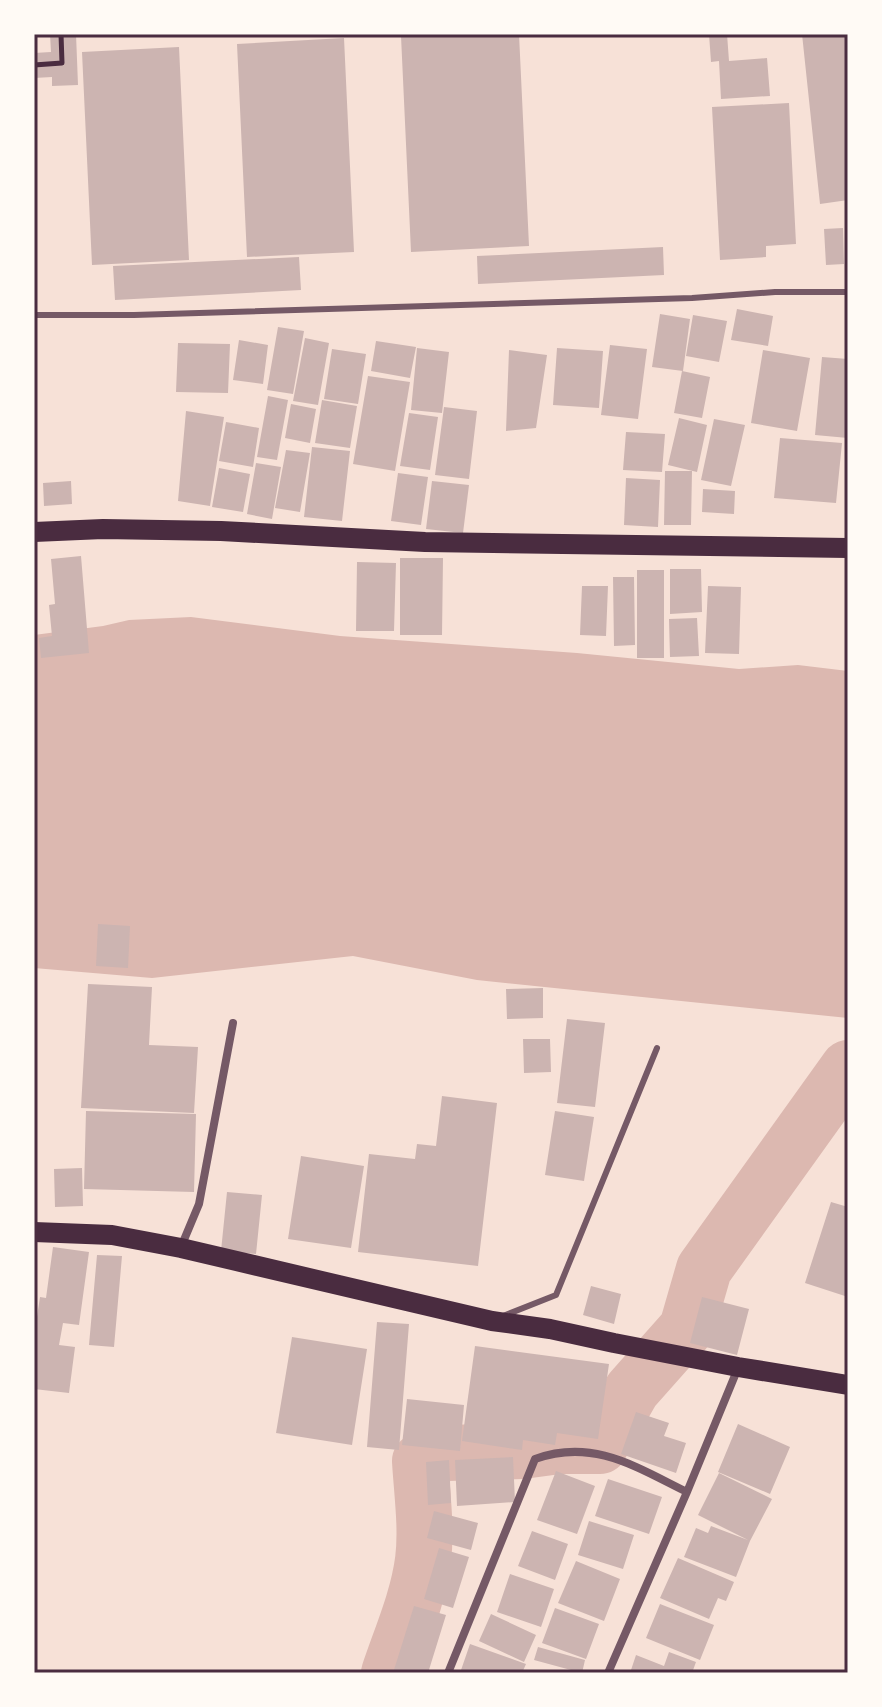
<svg xmlns="http://www.w3.org/2000/svg" width="882" height="1707" font-family="Merriweather,serif">
<style>
.water{fill:#dcb8b0}
.lines{fill:none;stroke-linecap:round;stroke-linejoin:round}
.river{stroke:#dcb8b0;stroke-width:56}
.building{fill:#ccb4b1}
.path{stroke:#4a2c40;stroke-width:5}
.service{stroke:#755966;stroke-width:6}
.minor{stroke:#755966;stroke-width:8}
.primary{stroke:#4a2c40;stroke-width:20}
.neatline{fill:none;stroke:#4a2c40;stroke-width:3}
</style>
<rect width="100%" height="100%" fill="#f7e1d7"/>
<path class="water" d="M191 617 340 636 577 653 739 669 798 665 848 671V1018L477 980 353 956 152 978 34 968V635L103 626 129 620Z"/>
<g class="lines">
<path class="river" d="M389 1673C401 1637 418 1599 423 1560 427 1528 422 1494 420 1461L447 1453 522 1451 559 1446H600L632 1390 687 1328 704 1269 848 1068"/>
</g>
<path class="building" d="M50 34H76L78 85 52 86V77L34 78V53L51 52Z
M434 34H519L529 246 411 252 401 36Z
M709 34H727L729 61 767 58 770 96 721 99 719 61 711 62Z
M802 34H848V200L820 204Z
M344 38 354 252 247 257 237 44Z
M179 47 189 260 92 265 82 52Z
M789 103 796 244 766 246V257L720 260 712 107Z
M843 228 844 264 826 265 824 229Z
M663 247 664 275 478 284 477 256Z
M299 257 301 290 115 300 113 266Z
M737 309 773 316 768 346 731 340Z
M660 314 690 319 683 371 652 367Z
M693 315 727 321 719 362 686 356Z
M278 327 304 331 293 394 267 390Z
M305 338 329 343 318 405 293 401Z
M239 340 268 345 263 384 233 380Z
M376 341 416 347 410 378 371 371Z
M178 343 230 344 228 393 176 392Z
M610 345 647 349 638 419 601 415Z
M417 348 449 352 442 413 411 410Z
M557 348 603 351 599 408 553 405Z
M332 349 366 354 358 404 324 399Z
M509 350 547 355 536 428 506 431Z
M763 350 810 358 797 431 751 423Z
M822 357 848 359V438L815 435Z
M682 371 710 377 702 418 674 413Z
M368 376 410 382 395 471 353 464Z
M268 396 288 400 277 460 257 457Z
M322 400 357 406 350 448 315 443Z
M291 404 316 409 310 443 285 438Z
M444 407 477 411 469 479 435 475Z
M186 411 224 417 210 506 178 501Z
M409 413 438 417 430 470 400 466Z
M679 418 707 425 697 472 668 465Z
M714 419 745 425 731 486 701 480Z
M226 422 259 428 253 467 219 461Z
M626 432 665 434 662 472 623 470Z
M780 438 842 443 836 503 774 498Z
M312 447 350 451 342 521 304 517Z
M286 450 310 453 300 512 275 508Z
M256 463 281 467 272 519 247 514Z
M219 468 250 474 243 512 212 507Z
M665 471H692L691 525H664Z
M398 473 428 477 421 525 391 521Z
M626 478 660 480 658 527 624 525Z
M71 481 72 504 44 506 43 483Z
M432 481 469 485 463 533 426 529Z
M703 489 735 491 734 514 702 512Z
M81 556 89 653 41 658 39 638 52 636 49 605 55 604 51 559Z
M400 558H443L442 635H400Z
M357 562 396 563 394 631H356Z
M670 569H701L702 612 670 614Z
M637 570H664V658H637Z
M613 577H634L635 645 614 646Z
M582 586H608L606 636 580 635Z
M708 586 741 587 739 654 705 653Z
M697 618 699 656 670 657 669 619Z
M98 924 130 926 128 968 96 966Z
M88 984 152 987 149 1045 198 1047 194 1113 81 1108Z
M543 988V1018L507 1019 506 989Z
M567 1019 605 1023 595 1107 557 1103Z
M523 1039H550L551 1072 524 1073Z
M442 1096 497 1103 478 1266 358 1252 369 1154 415 1159 417 1144 436 1146Z
M86 1111 196 1114 194 1192 84 1189Z
M555 1111 594 1117 584 1181 545 1175Z
M301 1156 364 1166 351 1248 288 1239Z
M82 1168 83 1206 55 1207 54 1169Z
M227 1192 262 1195 256 1254 221 1251Z
M831 1202 848 1207V1297L805 1283Z
M53 1247 89 1252 79 1325 63 1323 59 1345 75 1347 69 1393 34 1389V1337L40 1297 46 1298Z
M97 1255 122 1256 114 1347 89 1345Z
M591 1286 621 1294 614 1324 583 1315Z
M702 1297 749 1309 737 1355 690 1343Z
M377 1322 409 1324 399 1450 367 1447Z
M292 1337 367 1349 352 1445 276 1433Z
M475 1346 609 1364 598 1439 557 1433 555 1445 523 1440 522 1450 462 1441Z
M407 1399 464 1405 460 1451 402 1445Z
M636 1412 669 1423 664 1436 686 1443 676 1473 621 1454Z
M738 1424 790 1447 770 1494 718 1472Z
M513 1457 515 1502 457 1506 455 1460Z
M449 1460 451 1503 428 1505 426 1462Z
M556 1471 595 1486 577 1534 537 1520Z
M719 1473 772 1499 750 1541 736 1577 684 1557 696 1528 708 1533 711 1526 748 1540 698 1515Z
M608 1479 662 1497 649 1534 595 1516Z
M434 1511 478 1523 471 1550 427 1538Z
M589 1521 634 1535 623 1569 578 1555Z
M532 1531 568 1544 555 1580 518 1566Z
M439 1548 469 1557 453 1608 424 1599Z
M678 1558 734 1582 726 1601 718 1598 709 1619 660 1598Z
M576 1561 620 1579 604 1621 558 1603Z
M510 1574 554 1589 541 1627 497 1612Z
M660 1604 714 1625 700 1660 646 1638Z
M414 1606 446 1615 428 1673H393Z
M555 1608 599 1624 586 1659 542 1643Z
M491 1614 536 1635 524 1662 479 1641Z
M470 1644 526 1664 522 1673H460Z
M538 1647 585 1660 582 1673 534 1660Z
M669 1652 696 1662 692 1673H630L636 1655 664 1666Z"/>
<g class="lines">
<path class="path" d="M34 65 62 63 61 34"/>
<path class="service" d="M34 315H134L692 298 775 292H848
M503 1316 556 1295 657 1048"/>
<path class="minor" d="M181 1247 199 1204 233 1023
M448 1673 535 1459C593 1438 636 1467 687 1492
M608 1673 687 1492 738 1368"/>
<path class="primary" d="M34 532 103 529 221 531 425 542 848 548
M34 1232 112 1235 181 1248 492 1321 550 1329 614 1343 738 1367 848 1385"/>
</g>
<rect width="882" height="1707" fill="none" stroke="#fffaf5" stroke-width="72"/>
<rect x="36" y="36" width="810" height="1635" class="neatline"/>
</svg>
